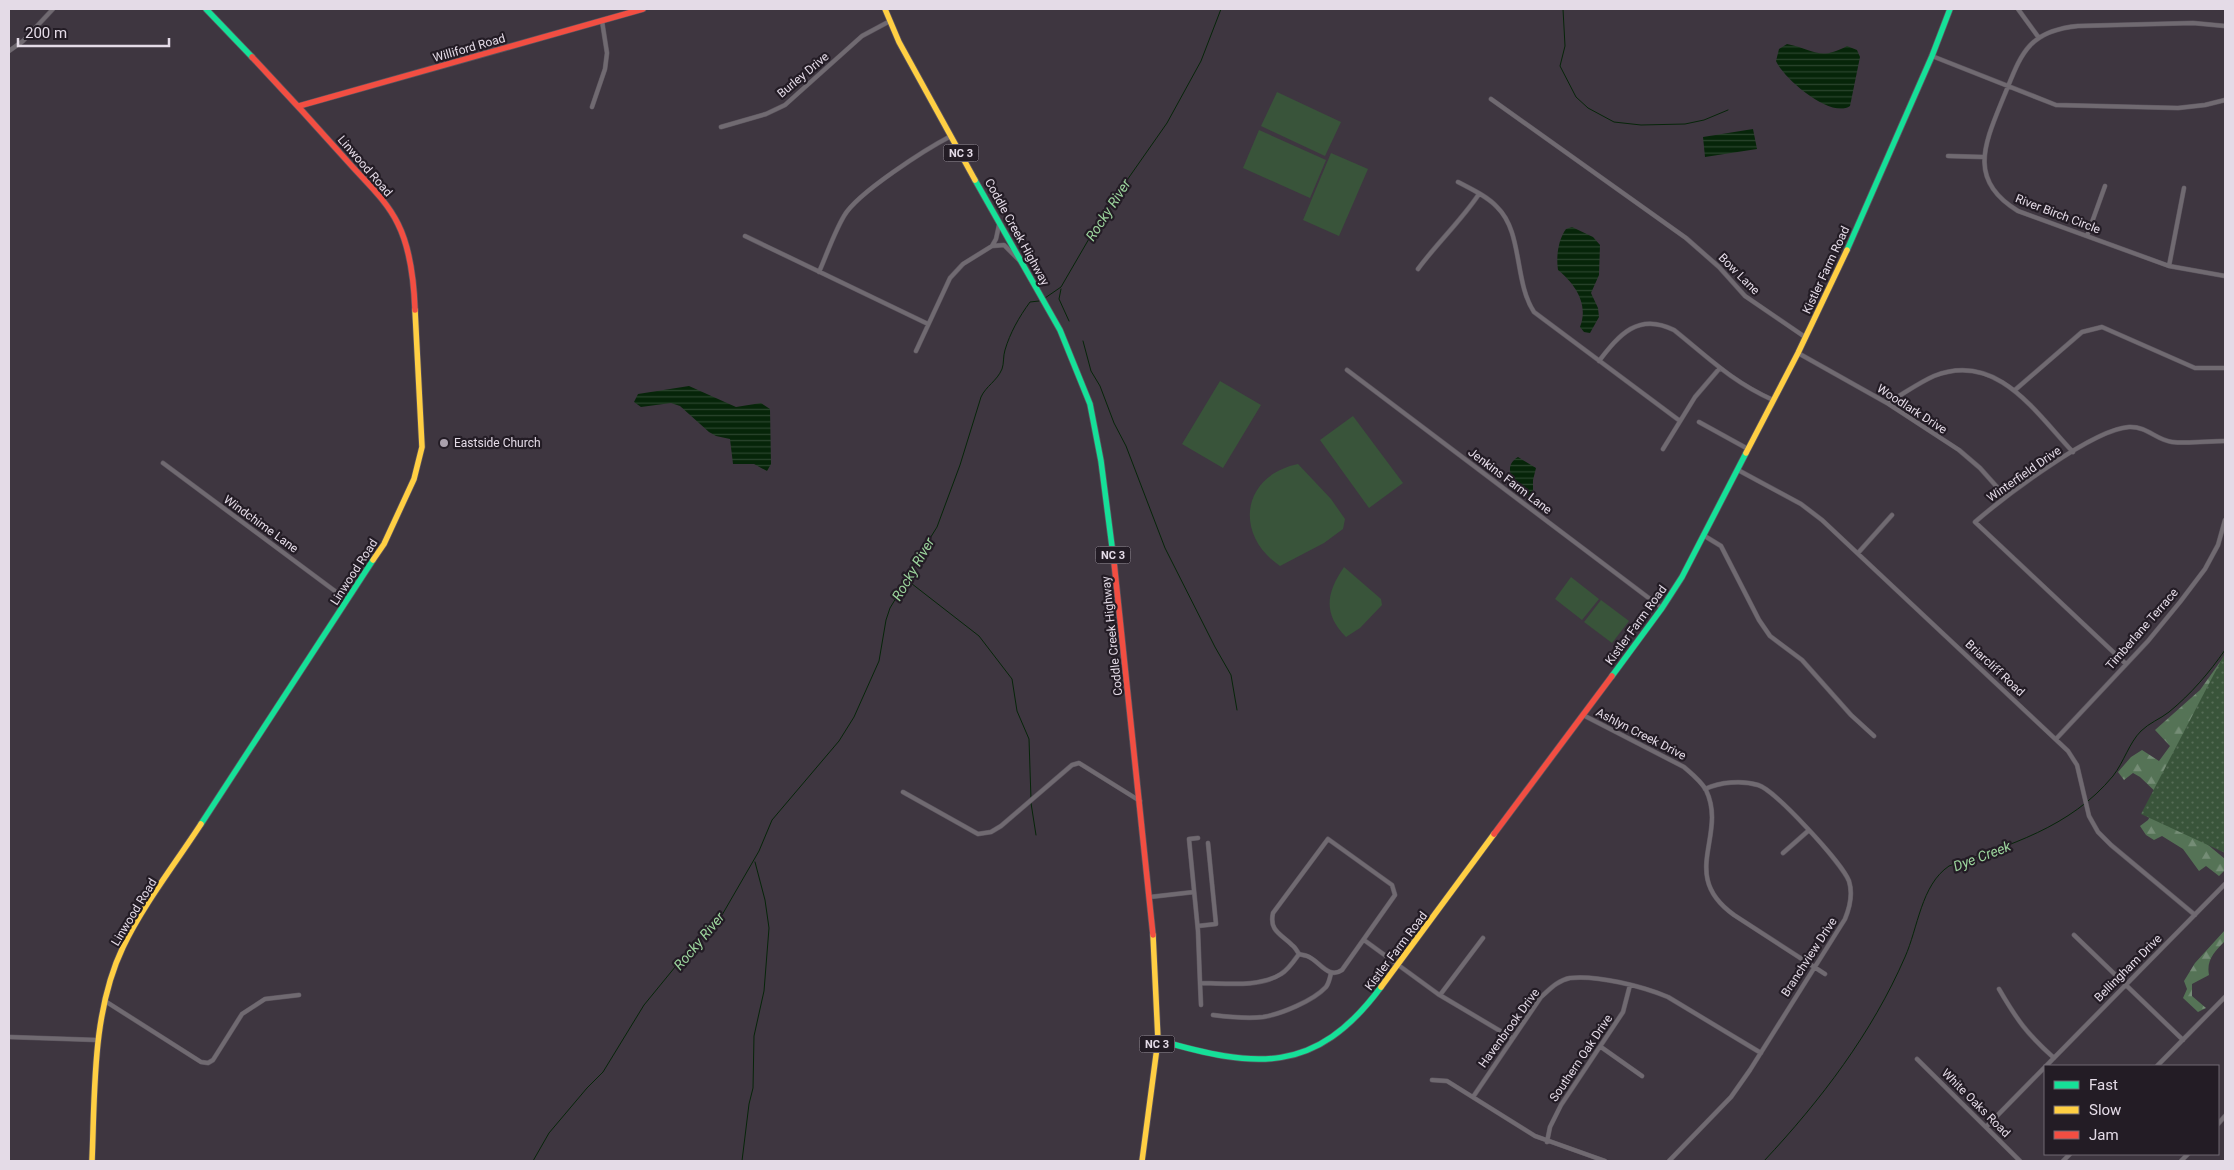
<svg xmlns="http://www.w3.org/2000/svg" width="2234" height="1170" font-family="Roboto,sans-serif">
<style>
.grass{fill:#39543a}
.forest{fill:url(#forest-firs)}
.park{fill:url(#park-dots)}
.water{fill:url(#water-rules)}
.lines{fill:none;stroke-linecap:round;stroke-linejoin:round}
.stream{stroke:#062509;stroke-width:1}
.street-casing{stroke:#5b545d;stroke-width:5}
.fast-casing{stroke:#5b545d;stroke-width:7}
.slow-casing{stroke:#5b545d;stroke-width:7}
.jam-casing{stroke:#5b545d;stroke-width:7}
.street{stroke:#706a71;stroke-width:4}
.fast{stroke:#16e098;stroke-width:5.5}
.slow{stroke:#ffcf43;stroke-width:5.5}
.jam{stroke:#f24e42;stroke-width:5.5}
.poi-dot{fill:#aaa1ad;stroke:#231c25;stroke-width:2}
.labels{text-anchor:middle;stroke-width:4.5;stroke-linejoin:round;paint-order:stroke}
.shield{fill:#231c25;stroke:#aaa2ad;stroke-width:1}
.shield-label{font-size:11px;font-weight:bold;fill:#e4dbe7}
.street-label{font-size:12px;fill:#e4dbe7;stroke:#231c25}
.poi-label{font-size:12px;fill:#e4dbe7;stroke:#231c25;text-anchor:start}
.water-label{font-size:14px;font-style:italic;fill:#9cd59d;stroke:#231c25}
</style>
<defs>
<pattern id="forest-firs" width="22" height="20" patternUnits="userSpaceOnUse" patternTransform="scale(1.25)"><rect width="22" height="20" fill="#557356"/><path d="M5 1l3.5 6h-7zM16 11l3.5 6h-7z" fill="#758d76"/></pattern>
<pattern id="park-dots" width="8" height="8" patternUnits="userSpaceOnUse" patternTransform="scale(1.25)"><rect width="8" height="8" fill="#39543a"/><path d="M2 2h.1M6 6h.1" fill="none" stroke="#566c56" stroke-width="1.8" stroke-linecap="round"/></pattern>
<pattern id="water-rules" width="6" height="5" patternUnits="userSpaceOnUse" patternTransform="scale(1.25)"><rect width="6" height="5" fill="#062509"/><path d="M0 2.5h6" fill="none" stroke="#2a442d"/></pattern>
</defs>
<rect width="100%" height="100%" fill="#3e3640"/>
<path class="grass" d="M1277 92 1341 122 1325 156 1261 126Z
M1259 130 1326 160 1310 198 1243 168Z
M1331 153 1368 169 1339 236 1303 220Z
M1220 381 1261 405 1223 468 1182 444Z
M1353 416 1403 483 1369 508 1320 440Z
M1298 464 1331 499 1345 519 1343 529 1324 543 1280 566C1234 535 1241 476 1298 464Z
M1344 567 1381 599 1382 605 1360 628 1346 637C1323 614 1326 593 1344 567Z
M1571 577 1599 599 1582 620 1555 599Z
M1601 600 1629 621 1612 643 1584 622Z"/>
<path class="forest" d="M2225 655 2195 834 2225 859V870L2219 876 2206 866 2199 871 2183 849 2162 836 2154 840 2146 835 2140 826 2148 820 2161 797 2140 777 2133 773 2124 780 2118 772 2131 757 2142 750 2159 761 2170 746 2155 730 2200 690Z
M2225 930V941C2215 951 2206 960 2209 975L2192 984V996L2206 1008 2198 1012 2183 998 2187 989 2184 981 2195 963Z"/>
<path class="park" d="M2225 653V853L2141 814Z"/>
<path class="water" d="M1787 44C1816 50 1819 61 1847 46L1857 50 1860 57 1850 106C1831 119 1784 79 1776 61L1779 49Z
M1753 129 1757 149 1705 157 1703 137Z
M1572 227 1593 237 1600 245 1599 275 1591 293 1598 308 1599 317 1590 333 1584 332 1580 327C1589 304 1575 284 1558 270 1556 257 1558 240 1566 229Z
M689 386 736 407 761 403 770 409 771 464 767 471 754 464H733L730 439 716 436 709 432 680 406 671 403 641 407 634 402 638 394Z
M1518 457 1536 468 1533 480V493L1530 498C1518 490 1499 468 1518 457Z"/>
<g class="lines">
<path class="stream" d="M1563 9 1565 46 1560 66 1576 97 1588 108 1614 122 1641 125 1685 124 1704 120 1728 110
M1061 289 1059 299 1069 321
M1045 298 1061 287 1104 213 1167 123 1201 61 1221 9
M1083 341 1091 371 1100 386 1114 423 1126 446 1165 548 1215 647 1231 675 1237 710
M907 580 979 636 1012 679 1017 711 1029 739 1031 799
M1031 803 1036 835
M533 1161 549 1133 587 1088 603 1072 644 1005 689 950 722 915 759 851 772 820 839 741 854 717 879 661 886 620 890 608 907 580 919 556 937 527 960 465 981 397C986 386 997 381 1002 369 1004 364 1003 356 1005 350 1010 333 1019 317 1030 302L1039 301
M742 1161 749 1104 753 1088 754 1036 764 991 769 928 765 900 755 862
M1764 1161C1821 1100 1872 1033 1905 957 1918 928 1921 885 1949 866 2009 845 2070 828 2113 776 2124 762 2129 743 2141 731 2149 723 2160 719 2169 712 2191 694 2209 673 2225 650"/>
<g class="street-casing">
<path id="street" d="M2018 9 2039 38
M2225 26 2193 23 2078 26C2024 31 2020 59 2002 101 1984 145 1968 181 2018 211L2169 266 2225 276
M9 51 23 41 53 9
M1932 56 2056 105 2178 108 2205 105 2225 100
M1491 99 1686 238 1719 267 1745 296 1805 337
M592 107 605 69 607 53 602 21
M721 127 766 114 785 105 862 36 890 21
M1948 156 1983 157
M1458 182C1471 189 1487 196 1497 207 1523 232 1514 282 1534 312L1680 421
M999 225 996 239 992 246 1004 245 1019 260
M745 236 928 324
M2087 236 2105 186
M2169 266 2184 188
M1418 269C1437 243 1461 221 1479 194
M819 272C827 254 834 233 844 216 857 193 926 149 951 136
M916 351 950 278 963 264 992 246
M1798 353 1887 403 1959 450 1980 468 2005 496
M1599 361C1619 335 1638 312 1674 330 1709 358 1731 381 1773 400
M1347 370 1662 608
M2015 390 2082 332 2102 327 2195 368H2225
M1887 403C1902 395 1918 383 1934 376 1997 351 2035 412 2073 452
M1699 422 1748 449
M1663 449 1695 397 1719 369
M163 463 347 600
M1738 470 1801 504 1822 520 2068 751 2077 765 2089 816 2098 832 2111 845 2195 915
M1703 535 1721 546 1759 620 1770 636 1802 660 1851 715 1874 736
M1858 553 1892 515
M2126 664 1975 522C2004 497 2093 429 2129 427 2147 426 2156 440 2172 442 2189 444 2208 441 2225 441
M1583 715 1684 767C1692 774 1701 781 1706 790 1728 836 1678 875 1734 915L1825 974
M2056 739 2148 641 2180 602 2205 569 2218 545 2225 520
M903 792 978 834 991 832 1001 826 1072 765 1079 763 1140 801
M1198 838 1189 839 1198 931 1200 983
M1783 853 1808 831
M1150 897 1194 892
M1198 926 1216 924 1208 843
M2074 935 2183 1040
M1364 940 1438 994 1512 1038
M1999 989C2017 1020 2027 1034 2054 1058
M1440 995 1483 938
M105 1001 201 1062 208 1063 213 1060 242 1014 265 999 299 995
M1201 1005 1200 983C1225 983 1259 988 1281 974 1288 970 1294 961 1299 954 1302 955 1304 955 1307 956 1319 960 1328 980 1342 970L1395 895 1392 885 1328 839 1273 913C1269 931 1281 934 1292 945 1295 947 1297 951 1299 954
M1213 1015C1229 1017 1246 1019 1263 1017 1281 1014 1313 1001 1326 987 1329 983 1330 978 1331 973
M9 1037 97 1040
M1601 1047 1642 1076
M1917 1059 2020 1161
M2046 1066 2225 884
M2157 1066 2225 997
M1432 1080 1447 1081 1535 1136 1605 1161
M1473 1097 1541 997C1549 990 1558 980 1570 978 1597 975 1642 986 1668 997L1761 1053
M2218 1124 2225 1116
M1986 1127 2045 1067
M1547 1142 1550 1127 1561 1105 1623 1012 1630 985
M1669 1161 1731 1097 1750 1070 1845 919C1850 907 1853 894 1849 881 1842 863 1775 790 1758 785 1742 780 1720 782 1705 789
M2063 1161 2070 1154
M2181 1161 2188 1154"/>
</g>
<g class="fast-casing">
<path id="fast" d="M206 9 252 57
M975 180 1060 330 1090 404 1101 461 1114 562
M1847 250 1932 56 1950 9
M1612 676 1662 608 1682 577 1746 453
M201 824 373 560
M1158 1040C1255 1068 1315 1076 1381 987"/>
</g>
<g class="slow-casing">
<path id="slow" d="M885 9 899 42 975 180
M1746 453 1798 353 1847 250
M373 560 384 544 414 479 422 447 415 310
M1381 987 1494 834
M92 1161C95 1090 92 1012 123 947 143 905 175 864 201 824
M1142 1161 1158 1040 1153 935"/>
</g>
<g class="jam-casing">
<path id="jam" d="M252 57C285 92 318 128 350 164 367 183 387 201 398 224 411 250 414 282 415 310
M299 106 643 9
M1114 562 1153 935
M1494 834 1612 676"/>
</g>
<use href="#street" class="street"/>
<use href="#fast" class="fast"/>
<use href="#slow" class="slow"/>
<use href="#jam" class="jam"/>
</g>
<circle class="poi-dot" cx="444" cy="443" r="5"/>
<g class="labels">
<g class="shield">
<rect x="943.5" y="144.5" width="35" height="17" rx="4"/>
<rect x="1095.5" y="546.5" width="35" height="17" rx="4"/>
<rect x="1139.5" y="1035.5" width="35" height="17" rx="4"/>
</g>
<g class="shield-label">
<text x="961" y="157">NC 3</text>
<text x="1113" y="559">NC 3</text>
<text x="1157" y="1048">NC 3</text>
</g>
<g class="street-label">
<text transform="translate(469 48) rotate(-16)" y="4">Williford Road</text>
<text transform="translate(803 75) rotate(-40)" y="4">Burley Drive</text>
<text transform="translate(365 166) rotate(49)" y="4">Linwood Road</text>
<text transform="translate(2058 214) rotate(21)" y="4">River Birch Circle</text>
<text transform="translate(1017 232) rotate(61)" y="4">Coddle Creek Highway</text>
<text transform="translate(1826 270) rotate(-65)" y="4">Kistler Farm Road</text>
<text transform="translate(1739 274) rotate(45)" y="4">Bow Lane</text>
<text transform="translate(1912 409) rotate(33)" y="4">Woodlark Drive</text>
<text transform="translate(2024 474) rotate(-35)" y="4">Winterfield Drive</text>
<text transform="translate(1510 481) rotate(37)" y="4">Jenkins Farm Lane</text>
<text transform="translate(261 524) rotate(36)" y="4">Windchime Lane</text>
<text transform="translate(354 572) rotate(-57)" y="4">Linwood Road</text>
<text transform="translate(1636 625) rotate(-54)" y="4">Kistler Farm Road</text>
<text transform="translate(2142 629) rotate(-49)" y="4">Timberlane Terrace</text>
<text transform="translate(1112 636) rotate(-96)" y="4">Coddle Creek Highway</text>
<text transform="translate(1995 668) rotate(43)" y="4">Briarcliff Road</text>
<text transform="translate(1641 734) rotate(27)" y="4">Ashlyn Creek Drive</text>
<text transform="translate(134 912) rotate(-59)" y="4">Linwood Road</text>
<text transform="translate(1396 951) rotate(-53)" y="4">Kistler Farm Road</text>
<text transform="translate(1809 957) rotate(-57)" y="4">Branchview Drive</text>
<text transform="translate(2128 968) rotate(-45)" y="4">Bellingham Drive</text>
<text transform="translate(1509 1028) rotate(-54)" y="4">Havenbrook Drive</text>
<text transform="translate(1581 1058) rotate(-56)" y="4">Southern Oak Drive</text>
<text transform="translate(1976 1103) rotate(45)" y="4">White Oaks Road</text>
</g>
<g class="poi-label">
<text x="454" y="447">Eastside Church</text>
</g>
<g class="water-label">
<text transform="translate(1108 210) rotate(-57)" y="5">Rocky River</text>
<text transform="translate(913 569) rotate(-60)" y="5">Rocky River</text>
<text transform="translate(1982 856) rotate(-21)" y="5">Dye Creek</text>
<text transform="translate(699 941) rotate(-50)" y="5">Rocky River</text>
</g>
</g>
<rect width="2234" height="1170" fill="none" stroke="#e4dbe7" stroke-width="20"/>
<rect x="2044" y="1065" width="175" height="90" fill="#231c25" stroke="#706873"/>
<rect x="2054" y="1081" width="25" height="8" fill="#16e098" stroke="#706873"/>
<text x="2089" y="1090" font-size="15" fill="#e4dbe7">Fast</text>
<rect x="2054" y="1106" width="25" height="8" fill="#ffcf43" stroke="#706873"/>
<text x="2089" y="1115" font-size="15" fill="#e4dbe7">Slow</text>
<rect x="2054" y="1131" width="25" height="8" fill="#f24e42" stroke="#706873"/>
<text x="2089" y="1140" font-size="15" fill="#e4dbe7">Jam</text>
<path d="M18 38v8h151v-8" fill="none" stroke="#e4dbe7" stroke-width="2.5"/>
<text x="25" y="38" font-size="15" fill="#e4dbe7" stroke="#231c25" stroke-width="4" paint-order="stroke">200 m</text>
</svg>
